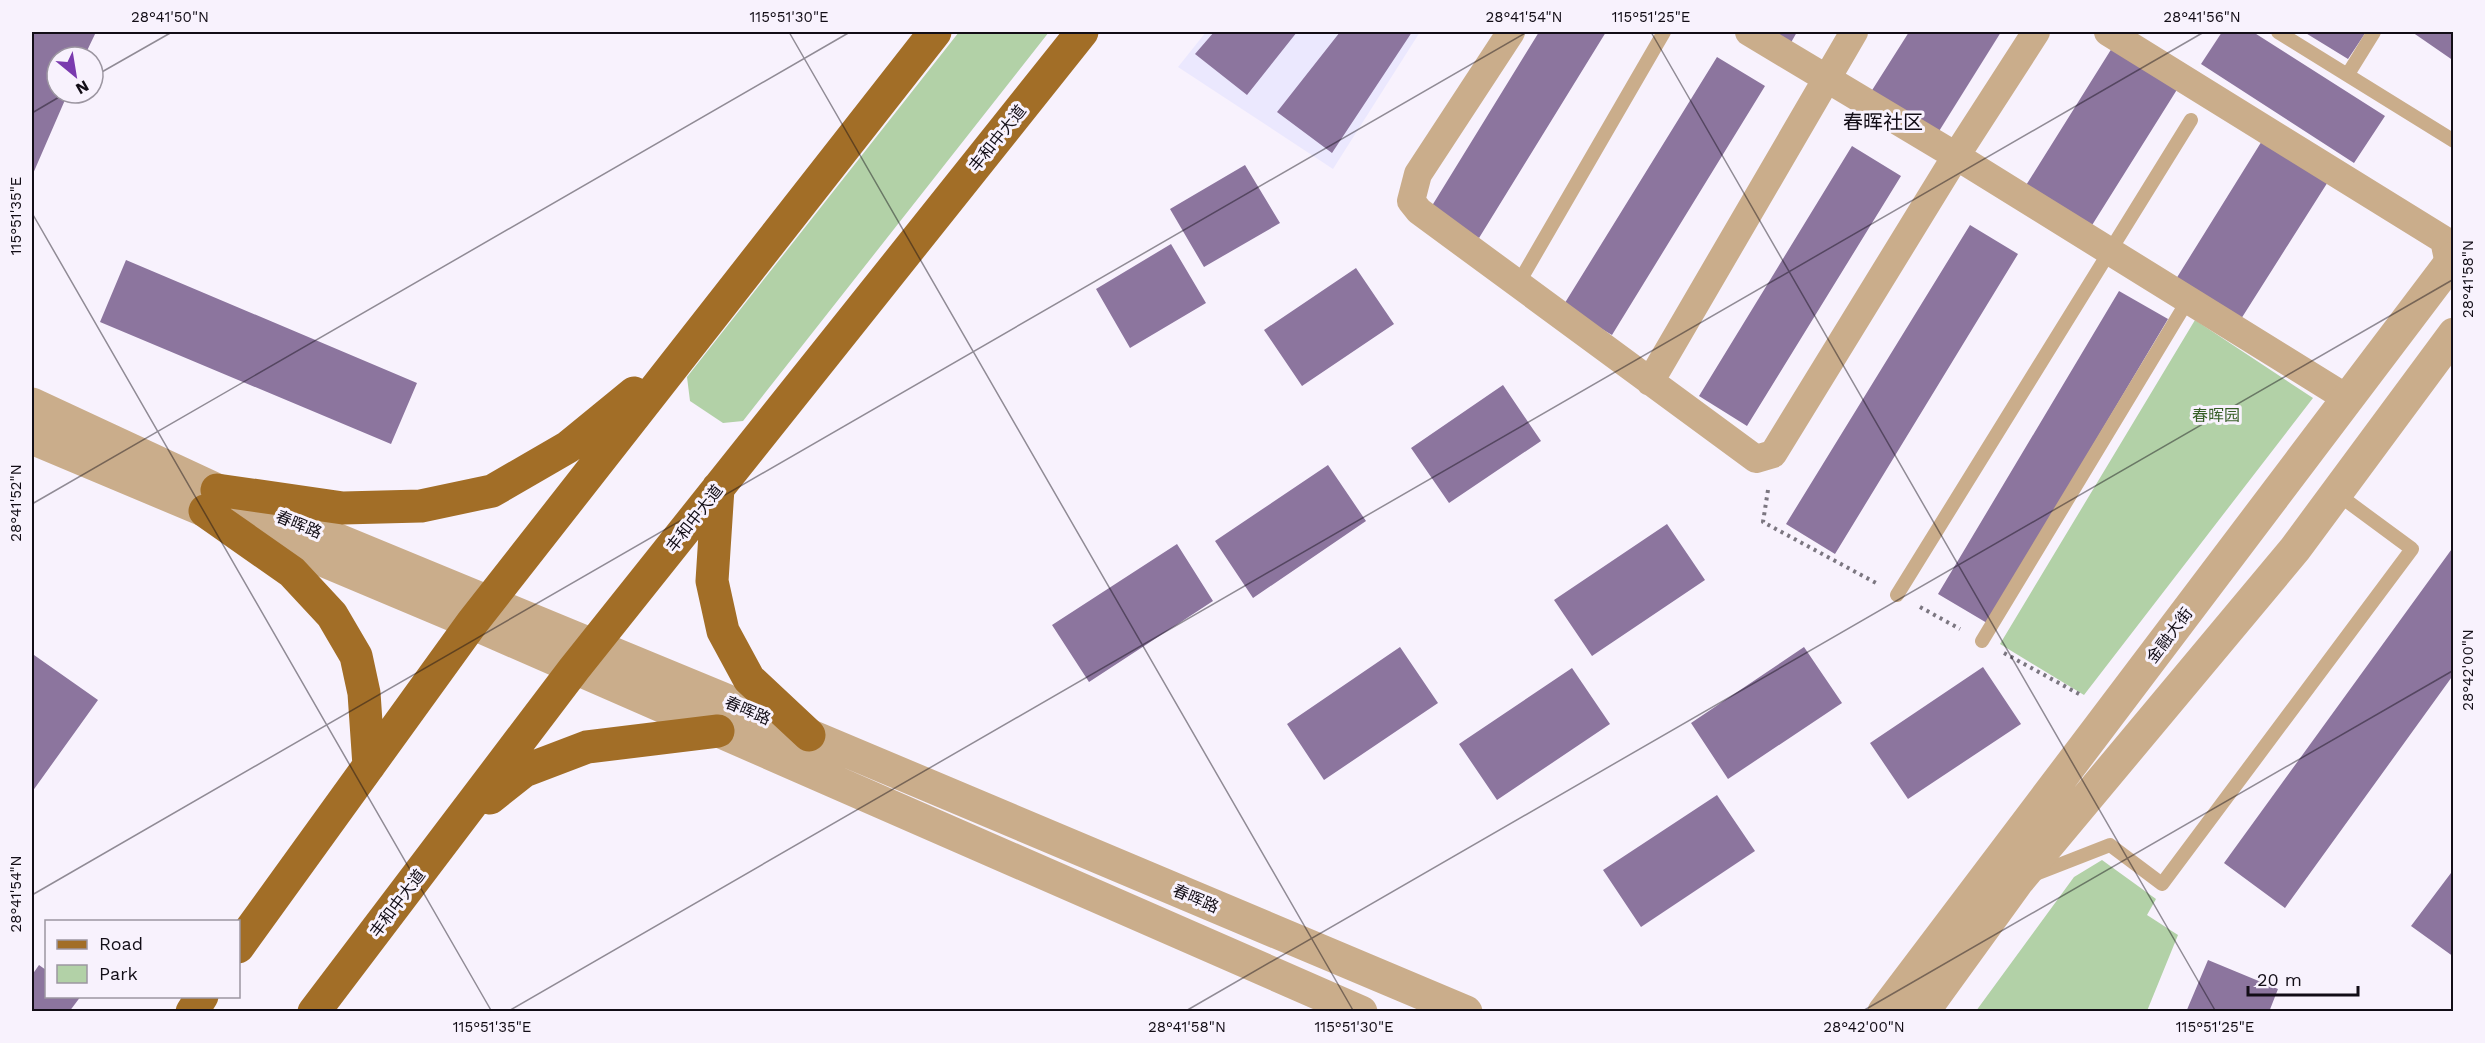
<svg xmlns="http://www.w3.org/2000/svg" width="2485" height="1043" font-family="'Work Sans','Noto Sans SC',sans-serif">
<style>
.commercial{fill:#ebe8fe}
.green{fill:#b2d1a7}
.building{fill:#8c759e}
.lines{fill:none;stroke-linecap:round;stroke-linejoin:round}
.path{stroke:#7b7680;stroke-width:4;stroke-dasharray:3 4.5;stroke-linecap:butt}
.service{stroke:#caad8b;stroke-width:14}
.minor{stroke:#caad8b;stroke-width:28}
.tertiary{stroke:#caad8b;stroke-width:33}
.primary{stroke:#a26e27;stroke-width:33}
.ticks{fill:none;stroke:#120d16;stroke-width:1.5;stroke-opacity:0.45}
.labels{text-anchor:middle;stroke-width:6;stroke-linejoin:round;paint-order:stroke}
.street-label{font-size:16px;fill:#120d16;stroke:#f8f2fd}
.park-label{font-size:16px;fill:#375f27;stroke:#f8f2fd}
.quarter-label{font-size:20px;fill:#120d16;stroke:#f8f2fd}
.neatline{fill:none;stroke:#120d16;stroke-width:2}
.ticks-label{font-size:15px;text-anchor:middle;fill:#120d16}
</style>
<rect width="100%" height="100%" fill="#f8f2fd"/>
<path class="commercial" d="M1206 32H1420L1333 169 1178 67Z"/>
<path class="green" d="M959 32H1049L743 421 723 423 690 401 687 377Z
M2195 320 2313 398 2084 695 2000 644Z
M2102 860 2156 899 2147 915 2178 935 2147 1011H1976L2074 877Z"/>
<path class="building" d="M32 32H96L84 57H57V93H68L32 176Z
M1214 32H1297L1247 95 1195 54Z
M1340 32H1412L1332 153 1277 112Z
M1539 32H1606L1479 238 1430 209Z
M1766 32H1797L1789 46Z
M1909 32H2001L1936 136 1869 95Z
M2222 32H2253L2385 116 2354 163 2201 64Z
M2304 32H2366L2348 59Z
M2412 32H2454V61Z
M2112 48 2178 88 2089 230 2023 190Z
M1717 57 1765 86 1612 335 1563 306Z
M2265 136 2331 177 2241 319 2176 279Z
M1852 146 1901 176 1747 426 1699 396Z
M1245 165 1280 223 1204 267 1170 209Z
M1970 225 2018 254 1835 554 1786 524Z
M1171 244 1206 303 1130 348 1096 289Z
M126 260 417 383 391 444 100 322Z
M1356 268 1394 324 1302 386 1264 330Z
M2119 291 2168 319 1987 623 1938 594Z
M1503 385 1541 441 1449 503 1411 448Z
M1328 465 1366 521 1253 598 1215 541Z
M1667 524 1705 580 1592 656 1554 600Z
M1177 544 1213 601 1089 682 1052 625Z
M2454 546V674L2285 908 2224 863Z
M1400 647 1438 703 1324 780 1287 724Z
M1804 647 1842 703 1728 779 1691 723Z
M34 655 98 700 32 792V658Z
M1983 667 2021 724 1908 799 1870 743Z
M1572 668 1610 724 1497 800 1459 744Z
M1717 795 1755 851 1641 927 1603 870Z
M2454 869V957L2411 926Z
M2208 960 2278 989 2269 1012H2186Z
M39 965 46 970V996H81L69 1012H32V975Z"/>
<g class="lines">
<path class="path" d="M1768 490 1763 522 1876 583
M1920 607 1960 629
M2004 653 2079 694"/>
<path class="service" d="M2278 32 2454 141
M2348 74 2374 32
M1518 284 1664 32
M1897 595 2191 120
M1982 641 2188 300
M2033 875 2110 845 2162 884 2412 549 2336 493"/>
<path class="minor" d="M1511 32 1418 174 1411 201 1419 211 1756 459 1773 454 1956 156 2036 32
M1749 32 1956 156 2348 399
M2108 32 2444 240 2449 264
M1650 382 1854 32"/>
<path class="tertiary" d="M32 404 217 490 721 698 1466 1012
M32 438 472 623 1361 1012
M1884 1012 2454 258
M1923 1012 2017 882 2295 549 2454 334"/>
<path class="primary" d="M718 488 712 581 723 631 749 679 809 735
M217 490 343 508 421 506 492 491 568 447 634 393
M205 511 292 572 332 615 356 656 364 693 369 766
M490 798 524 771 587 747 718 731
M238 947 472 623 935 32
M192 1012 202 996
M314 1012 574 669 1082 32"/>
</g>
<path class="ticks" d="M789 32 1354 1012M1651 32 2216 1012M93 77 172 32M32 113 66 93M32 213 492 1012M32 504 850 32M32 895 1527 32M507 1012 2204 32M1184 1012 2454 279M1861 1012 2454 670"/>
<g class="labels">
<g class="street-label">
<text transform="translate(997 138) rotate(-51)" y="6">丰和中大道</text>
<text transform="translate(694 518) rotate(-52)" y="6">丰和中大道</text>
<text transform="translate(299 524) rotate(22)" y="6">春晖路</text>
<text transform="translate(2169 635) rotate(-53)" y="6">金融大街</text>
<text transform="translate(748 710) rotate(23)" y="6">春晖路</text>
<text transform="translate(1196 898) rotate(23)" y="6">春晖路</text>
<text transform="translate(397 903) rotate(-53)" y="6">丰和中大道</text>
</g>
<g class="park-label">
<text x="2216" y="421">春晖园</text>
</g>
<g class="quarter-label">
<text x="1883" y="129">春晖社区</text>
</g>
</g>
<rect width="2485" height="1043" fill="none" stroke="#f8f2fd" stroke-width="66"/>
<rect x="45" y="920" width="195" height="78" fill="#f8f2fd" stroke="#9c96a1" stroke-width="1.5"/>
<rect x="57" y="940" width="30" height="9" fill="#a26e27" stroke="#9c96a1" stroke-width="1.5"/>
<text x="99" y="950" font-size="18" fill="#120d16">Road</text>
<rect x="57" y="965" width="30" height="18" fill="#b2d1a7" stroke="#9c96a1" stroke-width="1.5"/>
<text x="99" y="980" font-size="18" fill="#120d16">Park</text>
<g transform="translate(75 75) rotate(150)"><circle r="28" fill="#f8f2fd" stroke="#9c96a1" stroke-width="1.5"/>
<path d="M0-4.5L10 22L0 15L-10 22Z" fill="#7a3aae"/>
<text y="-9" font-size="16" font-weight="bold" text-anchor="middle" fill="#120d16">N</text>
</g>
<path d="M2248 986v9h110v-9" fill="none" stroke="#120d16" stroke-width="3"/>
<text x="2257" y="986" font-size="18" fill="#120d16" stroke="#f8f2fd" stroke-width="4.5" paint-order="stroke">20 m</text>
<rect x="33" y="33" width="2419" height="977" class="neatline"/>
<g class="ticks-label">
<text x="170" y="22">28°41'50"N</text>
<text x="789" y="22">115°51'30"E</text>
<text x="1524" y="22">28°41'54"N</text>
<text x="1651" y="22">115°51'25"E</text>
<text x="2202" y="22">28°41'56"N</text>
<text transform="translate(16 216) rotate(-90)" y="5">115°51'35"E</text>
<text transform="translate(2468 279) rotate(-90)" y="5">28°41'58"N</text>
<text transform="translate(16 503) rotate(-90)" y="5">28°41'52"N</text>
<text transform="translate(2468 670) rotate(-90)" y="5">28°42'00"N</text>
<text transform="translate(16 894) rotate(-90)" y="5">28°41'54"N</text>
<text x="492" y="1032">115°51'35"E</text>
<text x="1187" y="1032">28°41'58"N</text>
<text x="1354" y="1032">115°51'30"E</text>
<text x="1864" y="1032">28°42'00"N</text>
<text x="2215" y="1032">115°51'25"E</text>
</g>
</svg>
